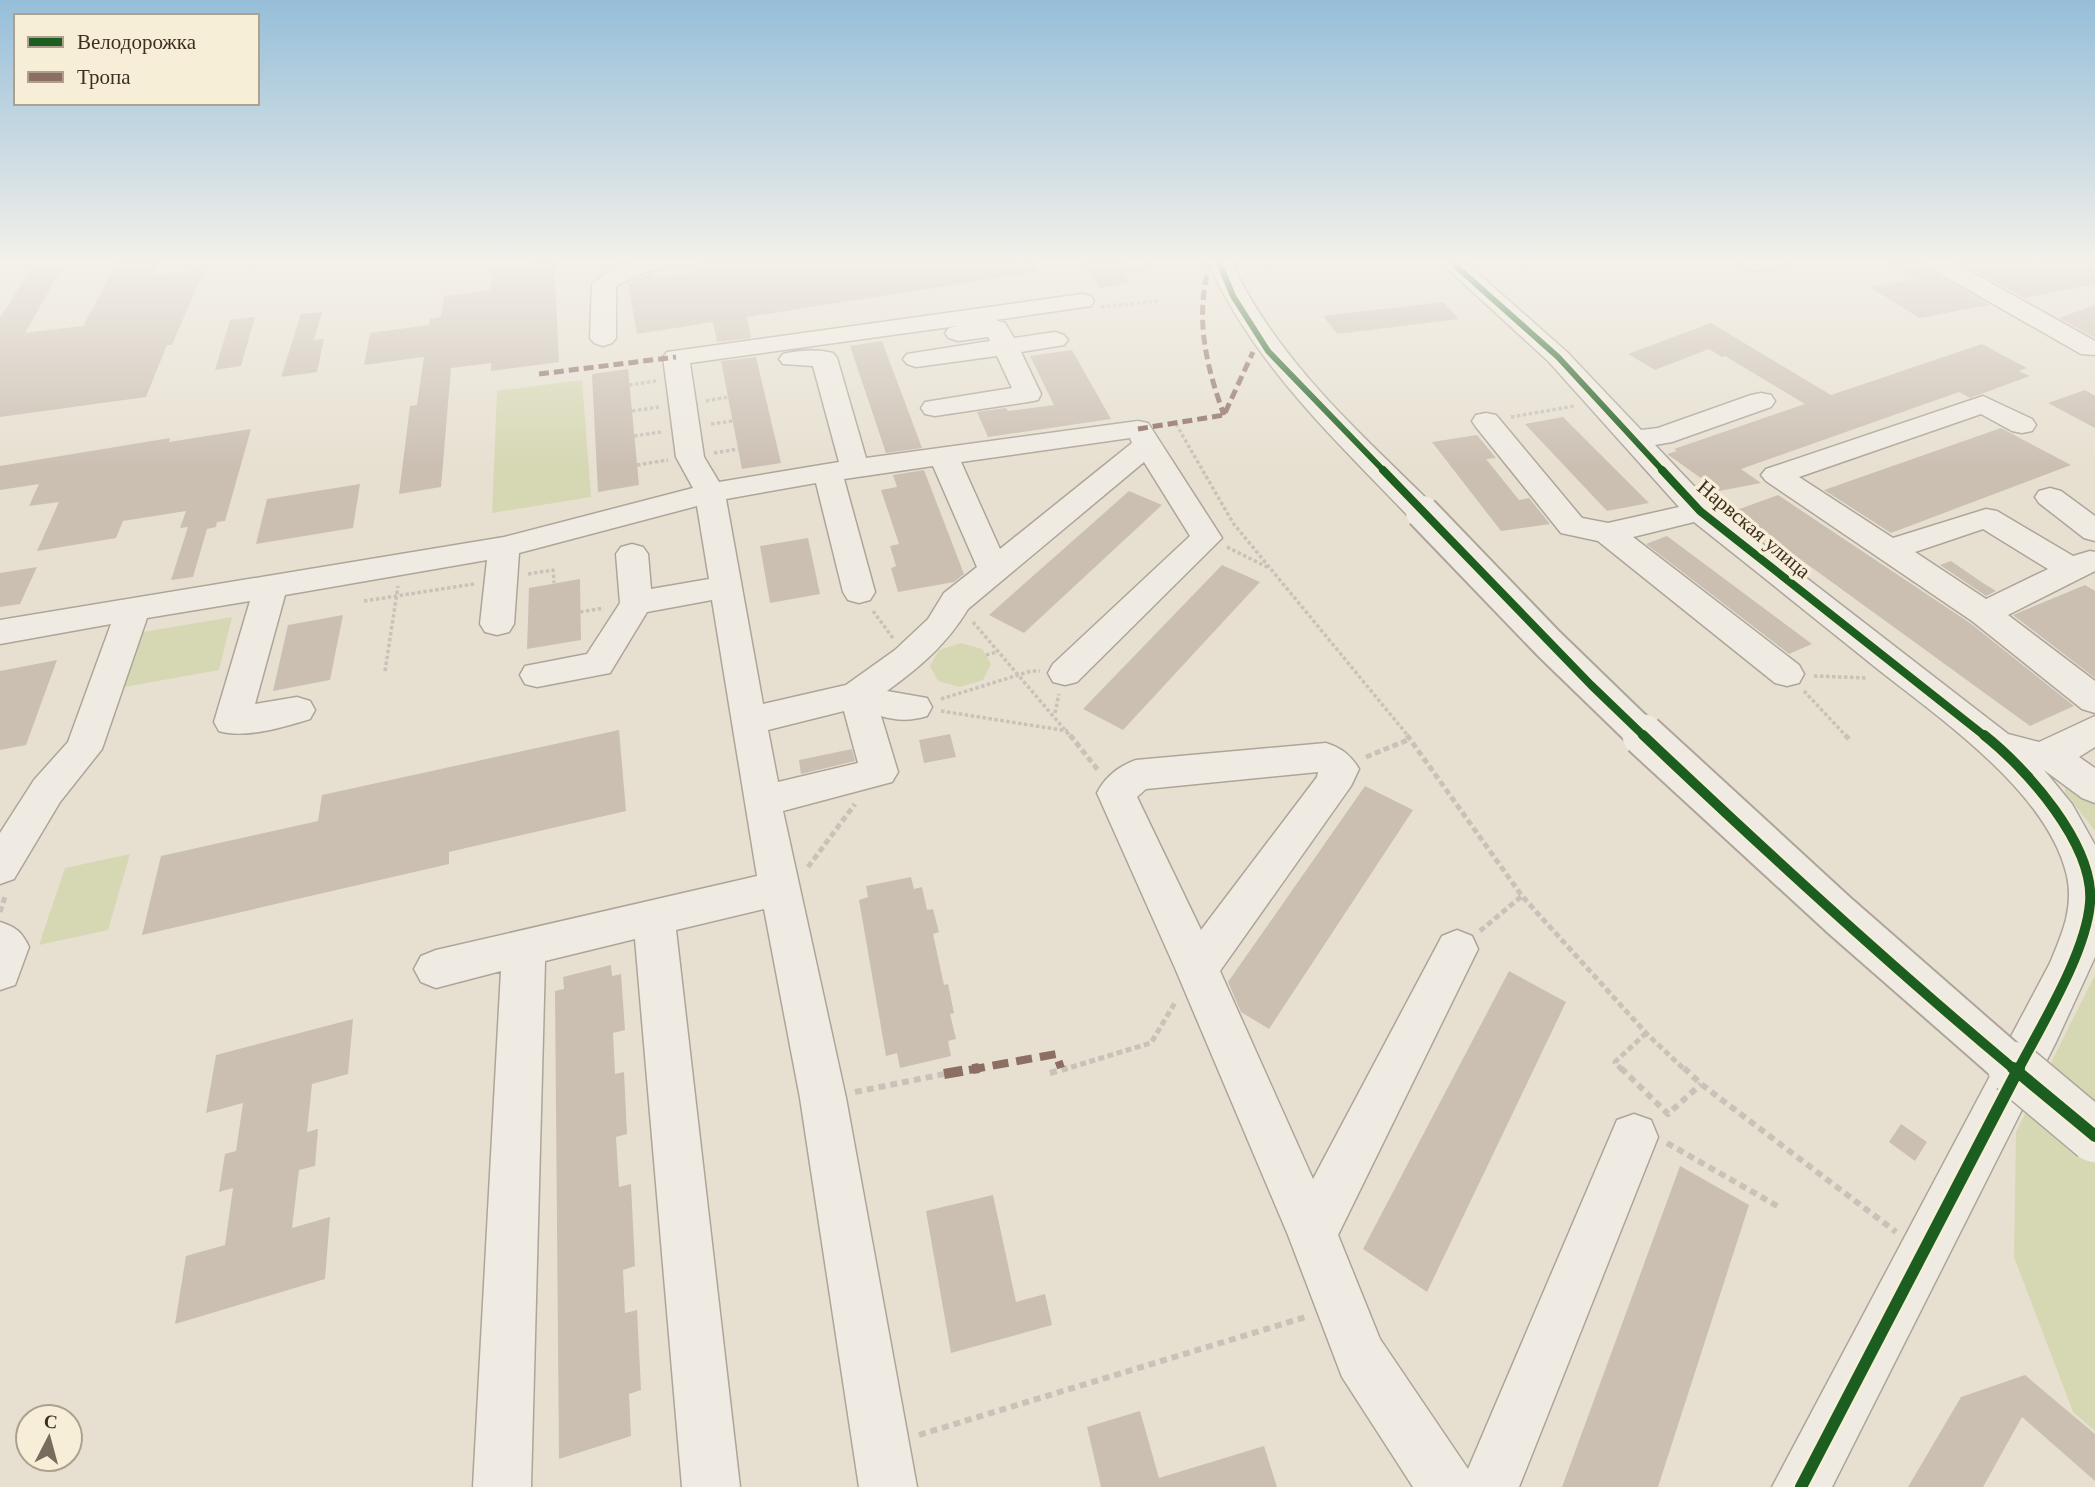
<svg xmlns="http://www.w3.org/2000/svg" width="2095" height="1487" font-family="'Times New Roman',serif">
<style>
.green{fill:#d6d7b3}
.building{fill:#cbbfb2}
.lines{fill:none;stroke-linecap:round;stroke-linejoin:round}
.minor-casing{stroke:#ada599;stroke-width:3}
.path-far2{stroke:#c8c2b9;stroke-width:3.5;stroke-dasharray:3.5 2.5;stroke-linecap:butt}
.path-far1{stroke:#c8c2b9;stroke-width:5;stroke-dasharray:6 3.5;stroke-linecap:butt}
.path{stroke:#c8c2b9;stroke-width:6;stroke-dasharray:7 5;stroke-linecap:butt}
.minor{fill:#efebe3;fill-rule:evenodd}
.minor-bridge-far2-casing{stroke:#ada599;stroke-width:36;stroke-linecap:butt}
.minor-bridge-far1-casing{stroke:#ada599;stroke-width:45;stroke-linecap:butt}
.minor-bridge-casing{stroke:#ada599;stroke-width:55;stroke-linecap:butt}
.minor-bridge-far2{stroke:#efebe3;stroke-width:32}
.minor-bridge-far1{stroke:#efebe3;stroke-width:41}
.minor-bridge{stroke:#efebe3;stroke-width:52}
.quiet-far2{stroke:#8d6e63;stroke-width:5;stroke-dasharray:10 5;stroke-linecap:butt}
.quiet-far1{stroke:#8d6e63;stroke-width:8;stroke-dasharray:16 8;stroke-linecap:butt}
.quiet{stroke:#8d6e63;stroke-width:10;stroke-dasharray:19 10;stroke-linecap:butt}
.cycleway-far3-casing{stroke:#f7eed8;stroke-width:10}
.cycleway-far2-casing{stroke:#f7eed8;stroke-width:11}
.cycleway-far1-casing{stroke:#f7eed8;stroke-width:14}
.cycleway-casing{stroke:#f7eed8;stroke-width:17}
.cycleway-far3{stroke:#1b5e20;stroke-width:6}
.cycleway-far2{stroke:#1b5e20;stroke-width:8}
.cycleway-far1{stroke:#1b5e20;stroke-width:10}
.cycleway{stroke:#1b5e20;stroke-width:12}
.labels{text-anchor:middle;stroke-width:7;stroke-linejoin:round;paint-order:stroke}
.street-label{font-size:21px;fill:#3d2e20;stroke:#f7eed8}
</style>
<rect width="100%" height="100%" fill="#e7e0d1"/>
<path class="green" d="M582 380 591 497 492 513 497 391Z
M232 617 219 670 119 688 137 633Z
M961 643 982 649 991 664 983 680 960 687 938 681 930 666 939 650Z
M2065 785 2095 802V831L2065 792Z
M130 854 108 930 39 945 65 868Z
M2095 975V1431L2073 1412 2014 1257 2016 1132Z"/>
<path class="building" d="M119 260H160L152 276 204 270 172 345H167L146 397 0 417V318L30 270 63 266 25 333 83 326Z
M554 260 559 362 491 371V363L451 368 441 487 399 494 410 406 417 405 424 357 364 365 370 333 429 325 430 319 441 317 444 296 491 290 492 268Z
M721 260H1036V272L747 317 751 338 717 342 713 322 637 334 628 283 652 273V278L692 273 690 265Z
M1082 260H1117L1130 283 1099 288Z
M1884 260H1920L1924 267 1990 305 1919 318 1870 287 1916 279Z
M1956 260H2095V284L2024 298Z
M1443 302 1459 319 1337 334 1323 316Z
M2095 305V338L2059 318Z
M322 312 314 340 324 339 317 372 281 377 301 314Z
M255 317 241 366 215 370 230 320Z
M1711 323 1831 395 1982 344 2027 368 2019 371 2030 376 1970 398 1959 392 1741 469 1761 483 1719 491 1667 454 1677 451 1674 449 1805 404 1725 356 1722 357 1709 349 1655 370 1628 354Z
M882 341 922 448 886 453 850 346Z
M1072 350 1111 419 988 437 977 412 1006 408 1008 411 1054 405 1030 356Z
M756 357 781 463 742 469 721 361Z
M628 369 639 485 598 492 592 374Z
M2085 390 2095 396V428L2048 403Z
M1563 417 1649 503 1607 511 1525 424Z
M2001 428 2071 465 1891 533 1824 490Z
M251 429 225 521 217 522 216 527 207 529 193 577 171 580 188 527 180 528 186 511 123 521 116 538 37 551 59 502 29 506 39 484 0 490V466L170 438 169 442Z
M1477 435 1496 458 1486 459 1519 500 1529 498 1550 524 1501 531 1432 442Z
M924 470 964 574 954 582 898 592 891 568 896 566 890 546 899 544 881 490 897 487 893 475Z
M360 484 353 528 256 544 267 499Z
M1129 491 1162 505 1024 633 989 615Z
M1778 495 1970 623 2074 706 2030 726 1734 511Z
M1667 536 1812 644 1789 654 1646 544Z
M808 538 820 594 770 603 760 546Z
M1951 561 1983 583 1996 591 1986 596 1940 565Z
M1222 565 1260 582 1123 730 1083 709Z
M37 567 20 604 0 607V573Z
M580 579 581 640 527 649 529 588Z
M2085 585 2095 591V678L2013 615Z
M343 615 330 680 273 691 288 625Z
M57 660 26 745 0 750V671Z
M619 730 626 811 449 852V864L142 935 161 856 318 821 322 795Z
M950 734 956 757 924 763 919 740Z
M852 749 855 761 801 774 799 760Z
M1365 786 1413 810 1269 1029 1241 1012 1228 982Z
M911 877 914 889 922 887 927 910 933 909 939 932 933 934 944 985 948 984 954 1013 950 1014 956 1039 948 1041 951 1056 900 1068 897 1053 886 1056 859 900 868 897 866 886Z
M611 965 612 976 621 974 625 1030 613 1033 615 1074 624 1072 627 1134 616 1137 619 1187 631 1184 635 1266 623 1270 625 1313 637 1310 641 1390 629 1394 631 1436 559 1459 555 991 564 989 563 977Z
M1509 971 1566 1002 1427 1292 1363 1249Z
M353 1019 348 1074 312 1084 307 1132 318 1129 315 1166 299 1170 292 1228 330 1217 325 1279 175 1324 186 1256 225 1245 233 1188 219 1192 225 1154 236 1151 243 1103 206 1113 216 1055Z
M1901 1124 1927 1142 1915 1161 1889 1142Z
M1680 1166 1749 1205 1658 1487H1562Z
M993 1195 1016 1302 1045 1294 1052 1325 951 1353 926 1211Z
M2025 1375 2095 1434V1481L2022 1417 1983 1487H1908L1961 1397Z
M1140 1411 1159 1478 1264 1446 1277 1487H1101L1087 1427Z"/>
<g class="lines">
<g class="minor-casing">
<path id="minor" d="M636 260H684L681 265 645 272 616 286V338L612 343 603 346 594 343 590 338 592 284 612 269Z
M1125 260H1148L1149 263 1145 268H1129Z
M1207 260H1230C1277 360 1355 428 1433 505L1437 512 1433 519 1422 521 1411 519C1334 438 1253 364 1207 260Z
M1438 260H1463L1567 352 1641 430 1658 428 1751 395 1761 393 1771 395 1775 401 1771 407 1672 442 1655 445 1711 504 2008 734 2039 742 2095 716V747L2079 757 2095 768V803L2082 798 2044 770 2072 804 2095 845V957L2056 1042 1832 1487H1772L2050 963C2062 934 2074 908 2067 876 2047 788 1931 713 1864 658 1808 613 1751 567 1694 522L1633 537 1799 665 1804 674 1799 683 1787 686 1775 683 1598 541 1561 533 1476 427 1472 421 1476 415 1486 413 1496 415 1582 518 1608 523 1679 507 1549 362Z
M1735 260H1787L1784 265C1767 269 1746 277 1735 260Z
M1922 260H1950L2095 341V355L2081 354 1925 265Z
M1082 294 1091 296 1094 301 1091 306 968 324 996 320 1005 323 1014 338 1055 332 1064 335 1068 340 1064 345 1021 352 1041 394 1038 400 1028 402 935 416 925 414 921 408 925 402 1012 388 997 356 916 367 907 364 903 359 907 354 990 341 988 337 958 341 949 338 945 333 949 328 957 326 690 363 704 457 719 482 839 462 813 366 783 364 779 359 783 354C799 350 817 349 833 353L837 358 866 458 1138 421 1148 423 1222 538 1077 682 1065 685 1053 682 1048 673 1053 664 1190 536 1144 462 968 609C947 644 920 667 887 691L927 698 932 707 927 716C910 721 898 721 881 716L898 772 892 782 783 811 846 1098 917 1487H859L800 1098 764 909 676 930 740 1487H682L635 939 545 961 531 1487H473L501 971 436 988 421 982 414 969 421 956 436 950 757 876 712 600 647 612 610 673 537 687 525 684 520 675 525 666 587 654 620 603 616 554 621 547 632 544 643 547 648 554 651 589 709 579 697 506 519 553 514 624 509 632 497 635 485 632 480 624 487 560 285 595 255 704 297 697 310 701 315 710 310 719C284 727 245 739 219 731L214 722 250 601 147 618 102 749 60 802 14 879 0 884V833L34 780 68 742 111 624 0 644V620L504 537 693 488 676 457 663 357 667 352ZM1130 438 1132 443 1000 549 961 462ZM933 466 977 567 944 593 928 619 895 650 846 685 763 704 726 499 816 483 843 592 848 600 859 603 870 600 875 592 844 479ZM844 711 858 763 778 782 768 730Z
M1983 396 2032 419 2036 425 2032 431 2022 433 2012 431 1981 414 1799 477 1893 538 1986 509 1997 511 2073 556 2090 551 2095 552V571L2008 615 2095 681V713L2082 709 1972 621 1766 481 1761 475 1766 469ZM1983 529 2048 569 1986 599 1915 552Z
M2050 488 2061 491 2095 516V541L2084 538 2039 503 2035 497 2039 491Z
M1326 743C1341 748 1351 755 1359 769L1351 786 1220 971 1313 1179 1442 936 1457 930 1472 936 1478 949 1338 1235 1380 1339 1468 1469 1617 1120 1634 1114 1651 1120 1658 1137 1519 1487H1413L1342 1377 1288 1235 1175 968 1097 793C1105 777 1119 766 1136 760ZM1318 772 1317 777 1201 930 1137 797 1146 789Z
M0 922C16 927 22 932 29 947L15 985 0 990Z"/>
</g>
<path class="path-far2" d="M1101 307 1160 301
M629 385 656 381
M706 401 728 397
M632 411 659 407
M1511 417 1575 406
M711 424 733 421
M1176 424 1233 523 1409 737
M634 436 661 432
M714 453 738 449
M637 465 668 460
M1227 547 1269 568
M528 574 553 570 554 583
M364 601 474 584
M873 611 893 638
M580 612 604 608
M973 622 1071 737
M986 655 997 652
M385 671 398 586
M1814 676 1868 678
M1804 691 1847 737
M941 699 1031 671H1040
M941 711 1068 731
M1055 713 1059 694"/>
<path class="path-far1" d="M1070 735 1098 770
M1407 735 1522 896 1646 1033 1685 1070
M1845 735 1849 739
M1366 757 1410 739
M808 867 855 804
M0 912 6 894
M1480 931 1522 896
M1062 1070 1151 1043 1176 1001
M1622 1070 1615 1062 1645 1034"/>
<path class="path" d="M1621 1068 1668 1114 1701 1084
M1684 1068 1701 1084 1896 1232
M1050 1073 1067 1068
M855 1092 944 1074
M1667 1143 1779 1207
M919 1435 1309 1316"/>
<use href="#minor" class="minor"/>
<g class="minor-bridge-far2-casing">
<path id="minor-bridge-far2" d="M1422 512 1549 644 1645 737"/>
</g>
<g class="minor-bridge-far1-casing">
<path id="minor-bridge-far1" d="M1643 735 1840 916 2016 1070"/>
</g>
<g class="minor-bridge-casing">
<path id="minor-bridge" d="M2014 1068 2095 1136"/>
</g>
<use href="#minor-bridge-far2" class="minor-bridge-far2"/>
<use href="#minor-bridge-far1" class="minor-bridge-far1"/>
<use href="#minor-bridge" class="minor-bridge"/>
<path class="quiet-far2" d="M1207 275C1196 324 1207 368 1224 415
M539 374 676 357
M1138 429 1224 415 1253 352"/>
<path class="quiet-far1" d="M969 1070 1056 1054 1061 1068"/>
<path class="quiet" d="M944 1074 979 1068"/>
<g class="cycleway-far3-casing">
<path id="cycleway-far3" d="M1218 260 1233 296 1268 351 1385 472
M1449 260 1558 357 1664 472"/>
</g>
<g class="cycleway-far2-casing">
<path id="cycleway-far2" d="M1383 470 1591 685 1645 737
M1662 470 1700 511 1986 737"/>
</g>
<g class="cycleway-far1-casing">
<path id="cycleway-far1" d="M1643 735C1764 850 1887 963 2015 1070
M1984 735C2026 768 2095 845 2090 903 2086 953 2042 1024 2018 1070"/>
</g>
<g class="cycleway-casing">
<path id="cycleway" d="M2013 1068 2095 1136
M1801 1487 2019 1068"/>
</g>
<use href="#cycleway-far3" class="cycleway-far3"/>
<use href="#cycleway-far2" class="cycleway-far2"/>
<use href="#cycleway-far1" class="cycleway-far1"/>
<use href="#cycleway" class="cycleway"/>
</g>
<linearGradient id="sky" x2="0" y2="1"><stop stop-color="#96bed9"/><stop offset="0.56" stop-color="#f4f1ea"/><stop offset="1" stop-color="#f4f1ea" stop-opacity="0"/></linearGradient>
<rect width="2095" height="468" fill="url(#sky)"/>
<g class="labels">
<g class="street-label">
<text transform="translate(1754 529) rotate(40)" y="7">Нарвская улица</text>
</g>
</g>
<rect x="14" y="14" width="245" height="91" fill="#f7eed8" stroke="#ada18e" stroke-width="2"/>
<rect x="28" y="37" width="35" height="10" fill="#1b5e20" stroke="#ada18e" stroke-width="2"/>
<text x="77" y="49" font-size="21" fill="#3d2e20">Велодорожка</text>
<rect x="28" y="72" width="35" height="10" fill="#8d6e63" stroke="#ada18e" stroke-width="2"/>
<text x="77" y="84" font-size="21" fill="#3d2e20">Тропа</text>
<g transform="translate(49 1438) rotate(6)"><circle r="33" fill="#f7eed8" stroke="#ada18e" stroke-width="2"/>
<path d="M0-5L12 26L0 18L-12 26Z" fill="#786c5e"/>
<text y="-10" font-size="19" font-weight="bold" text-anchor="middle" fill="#3d2e20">С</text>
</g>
</svg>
